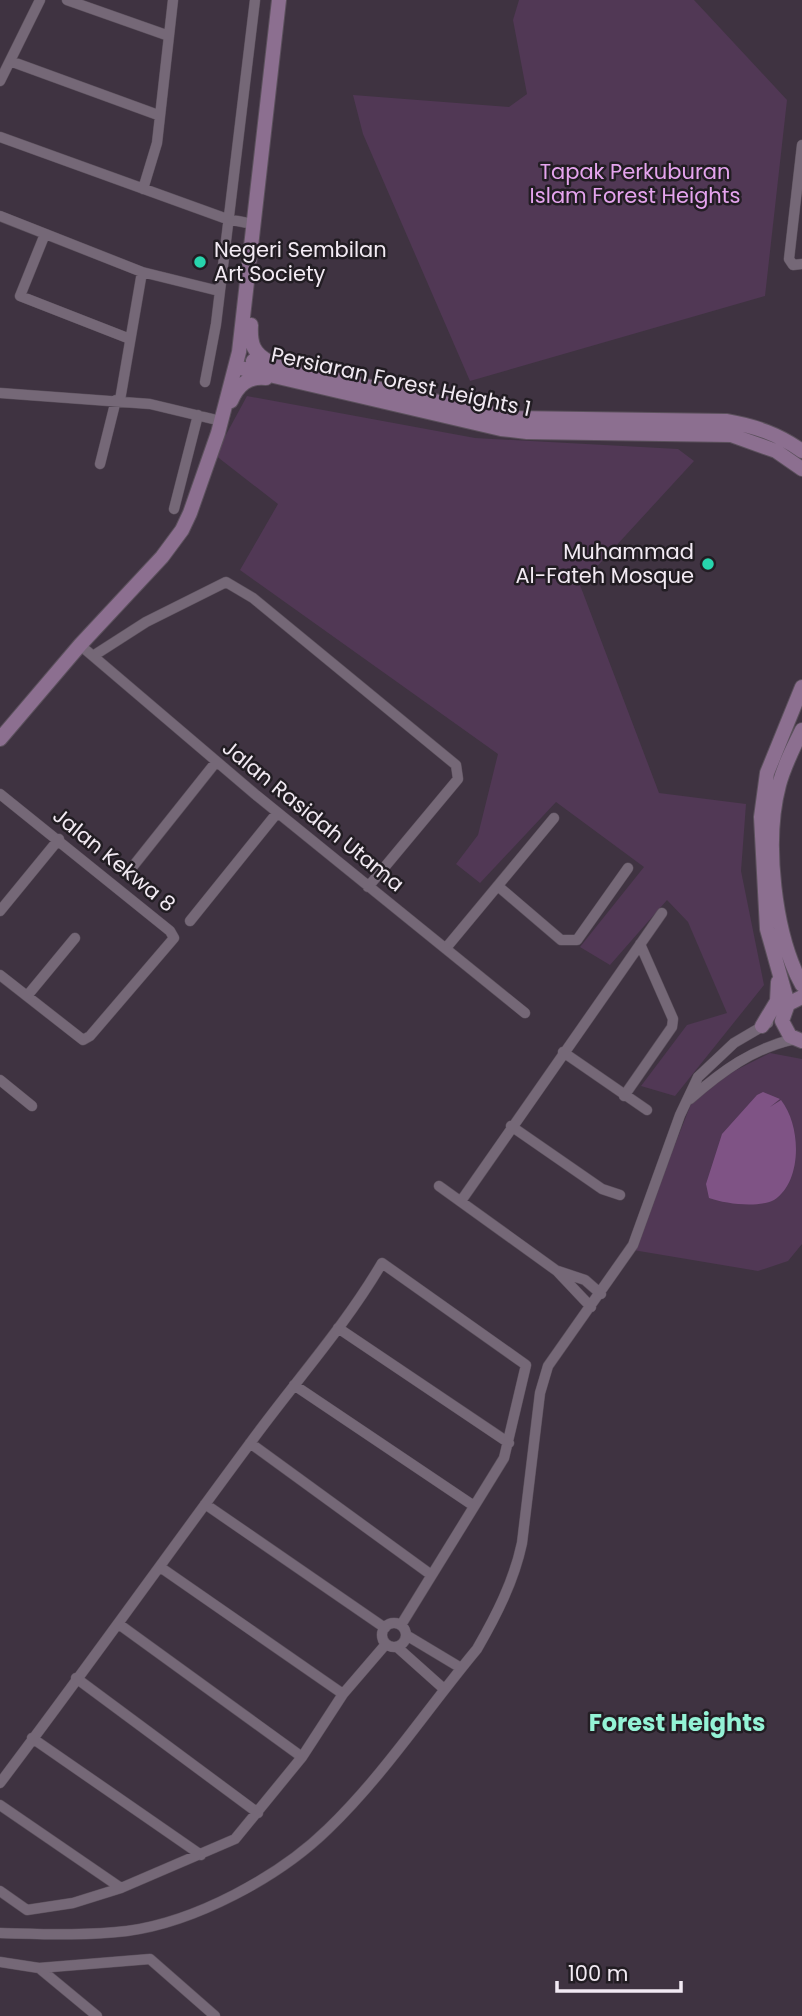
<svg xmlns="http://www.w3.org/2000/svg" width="802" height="2016" font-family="Poppins,sans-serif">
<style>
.green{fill:#513855}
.water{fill:#7f5385}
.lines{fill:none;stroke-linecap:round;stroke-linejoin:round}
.street-casing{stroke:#5b505c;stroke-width:11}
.secondary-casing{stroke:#5b505c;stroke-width:16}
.street{stroke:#756877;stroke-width:10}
.secondary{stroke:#8c6f90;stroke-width:14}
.poi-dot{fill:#27d5ad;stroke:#221d23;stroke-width:2.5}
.labels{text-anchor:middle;stroke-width:5;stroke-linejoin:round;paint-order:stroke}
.park-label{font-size:21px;fill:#e5a4ee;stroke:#221d23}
.poi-label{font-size:21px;fill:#f2eaf3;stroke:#221d23;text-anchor:start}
.street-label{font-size:21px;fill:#f2eaf3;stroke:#221d23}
.quarter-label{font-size:24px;font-weight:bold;fill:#94f3d6;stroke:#221d23}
</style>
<rect width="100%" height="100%" fill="#3f3341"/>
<path class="green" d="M519 0H694L787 100 765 296 470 381 363 134 353 95 509 107 527 94 513 20Z
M247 396 475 438 678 449 694 461 580 585 659 793 746 804 741 871 764 985 675 1096 641 1086 687 1025 727 1013 688 922 667 900 610 965 580 947 644 867 556 802 480 883 456 864 478 835 498 754 240 570 278 504 215 455Z
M770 1053 802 1059V1244L788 1261 758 1271 633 1250 691 1104 724 1076Z"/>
<path class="water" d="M763 1092 780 1099 770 1107 781 1100C802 1127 802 1182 774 1200 758 1208 726 1204 709 1198L706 1184 722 1134 757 1095Z"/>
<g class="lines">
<g class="street-casing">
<path id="street" d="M67 0 169 36
M10 61 158 115
M0 81 40 0
M0 137 227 219 253 224
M802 145 789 259 793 265 802 264
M143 189 157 143 173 0
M0 216 142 272 219 291
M45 234 20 296 130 339
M205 382 216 324 255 0
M0 393 150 404 221 421
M120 400 142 272
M100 464 116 400
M174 509 198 415
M80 645 256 795 525 1013
M93 656 146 622 226 582 253 598 456 765 458 779 368 887
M0 794 170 931 174 938 90 1036 83 1040 0 975
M130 870 216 762
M499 887 561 940H577L628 868
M0 911 59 839
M190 921 277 813
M446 948 554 818
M27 996 75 938
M563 1052 647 1110
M0 1080 32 1106
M624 1096 672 1027 673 1019 640 944
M690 1099C722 1071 753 1048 795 1039
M511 1126 602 1189 620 1195
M439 1186 557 1271 591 1307
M461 1201 662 913
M558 1271 585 1280 601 1294
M338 1328 509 1443
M294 1385 474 1506
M250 1443 430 1574
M205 1504 385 1628
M160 1567 343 1694
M382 1635a12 12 0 1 1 24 0a12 12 0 1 1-24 0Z
M120 1625 302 1757
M406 1635 461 1668
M397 1647 444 1689
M76 1678 258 1813
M32 1738 201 1855
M0 1783C84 1672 165 1558 248 1446 292 1385 344 1328 382 1263L526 1365 504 1458 401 1625
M0 1805 121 1888
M0 1891 27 1910 73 1903 121 1888 235 1839 302 1757 343 1694 386 1644
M0 1933C42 1934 85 1936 127 1931 195 1922 279 1877 328 1829 384 1775 427 1709 477 1649 496 1616 514 1581 522 1543L540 1393 548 1366 633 1245 680 1115 698 1077 734 1043 768 1023
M0 1962 39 1968 97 2016
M39 1968 150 1959 215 2016"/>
</g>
<g class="secondary-casing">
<path id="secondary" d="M251 325C250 343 253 354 270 362
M253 361 512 418 726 421C755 426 778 434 802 451
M236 367 501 429 527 432 731 435 776 451 802 469
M231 401C238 385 248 376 266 378
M802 730C793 748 784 766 779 785 764 841 774 934 802 985
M0 739 80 645 162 557 182 530 190 513 218 433 239 352 279 0
M802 997 788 1004 782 1021 790 1036 802 1041
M788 1004 767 929 761 817 767 773 802 687
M762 1026 777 1001 778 982"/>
</g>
<use href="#street" class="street"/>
<use href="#secondary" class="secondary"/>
</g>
<g class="poi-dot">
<circle cx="200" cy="262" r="7"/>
<circle cx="708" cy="564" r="7"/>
</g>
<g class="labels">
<g class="park-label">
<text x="635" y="179">Tapak Perkuburan<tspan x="635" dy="24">Islam Forest Heights</tspan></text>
</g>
<g class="poi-label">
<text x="214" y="257">Negeri Sembilan<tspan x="214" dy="24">Art Society</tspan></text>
<text x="694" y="559" text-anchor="end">Muhammad<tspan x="694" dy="24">Al-Fateh Mosque</tspan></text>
</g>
<g class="street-label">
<text transform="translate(401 382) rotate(12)" y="7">Persiaran Forest Heights 1</text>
<text transform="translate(313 816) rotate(39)" y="7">Jalan Rasidah Utama</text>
<text transform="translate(114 860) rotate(39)" y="7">Jalan Kekwa 8</text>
</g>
<g class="quarter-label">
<text x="677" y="1731">Forest Heights</text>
</g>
</g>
<path d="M557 1981v10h124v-10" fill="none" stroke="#f2eaf3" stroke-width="3.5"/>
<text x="568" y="1981" font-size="21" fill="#f2eaf3" stroke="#221d23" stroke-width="5" paint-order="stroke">100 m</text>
</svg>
